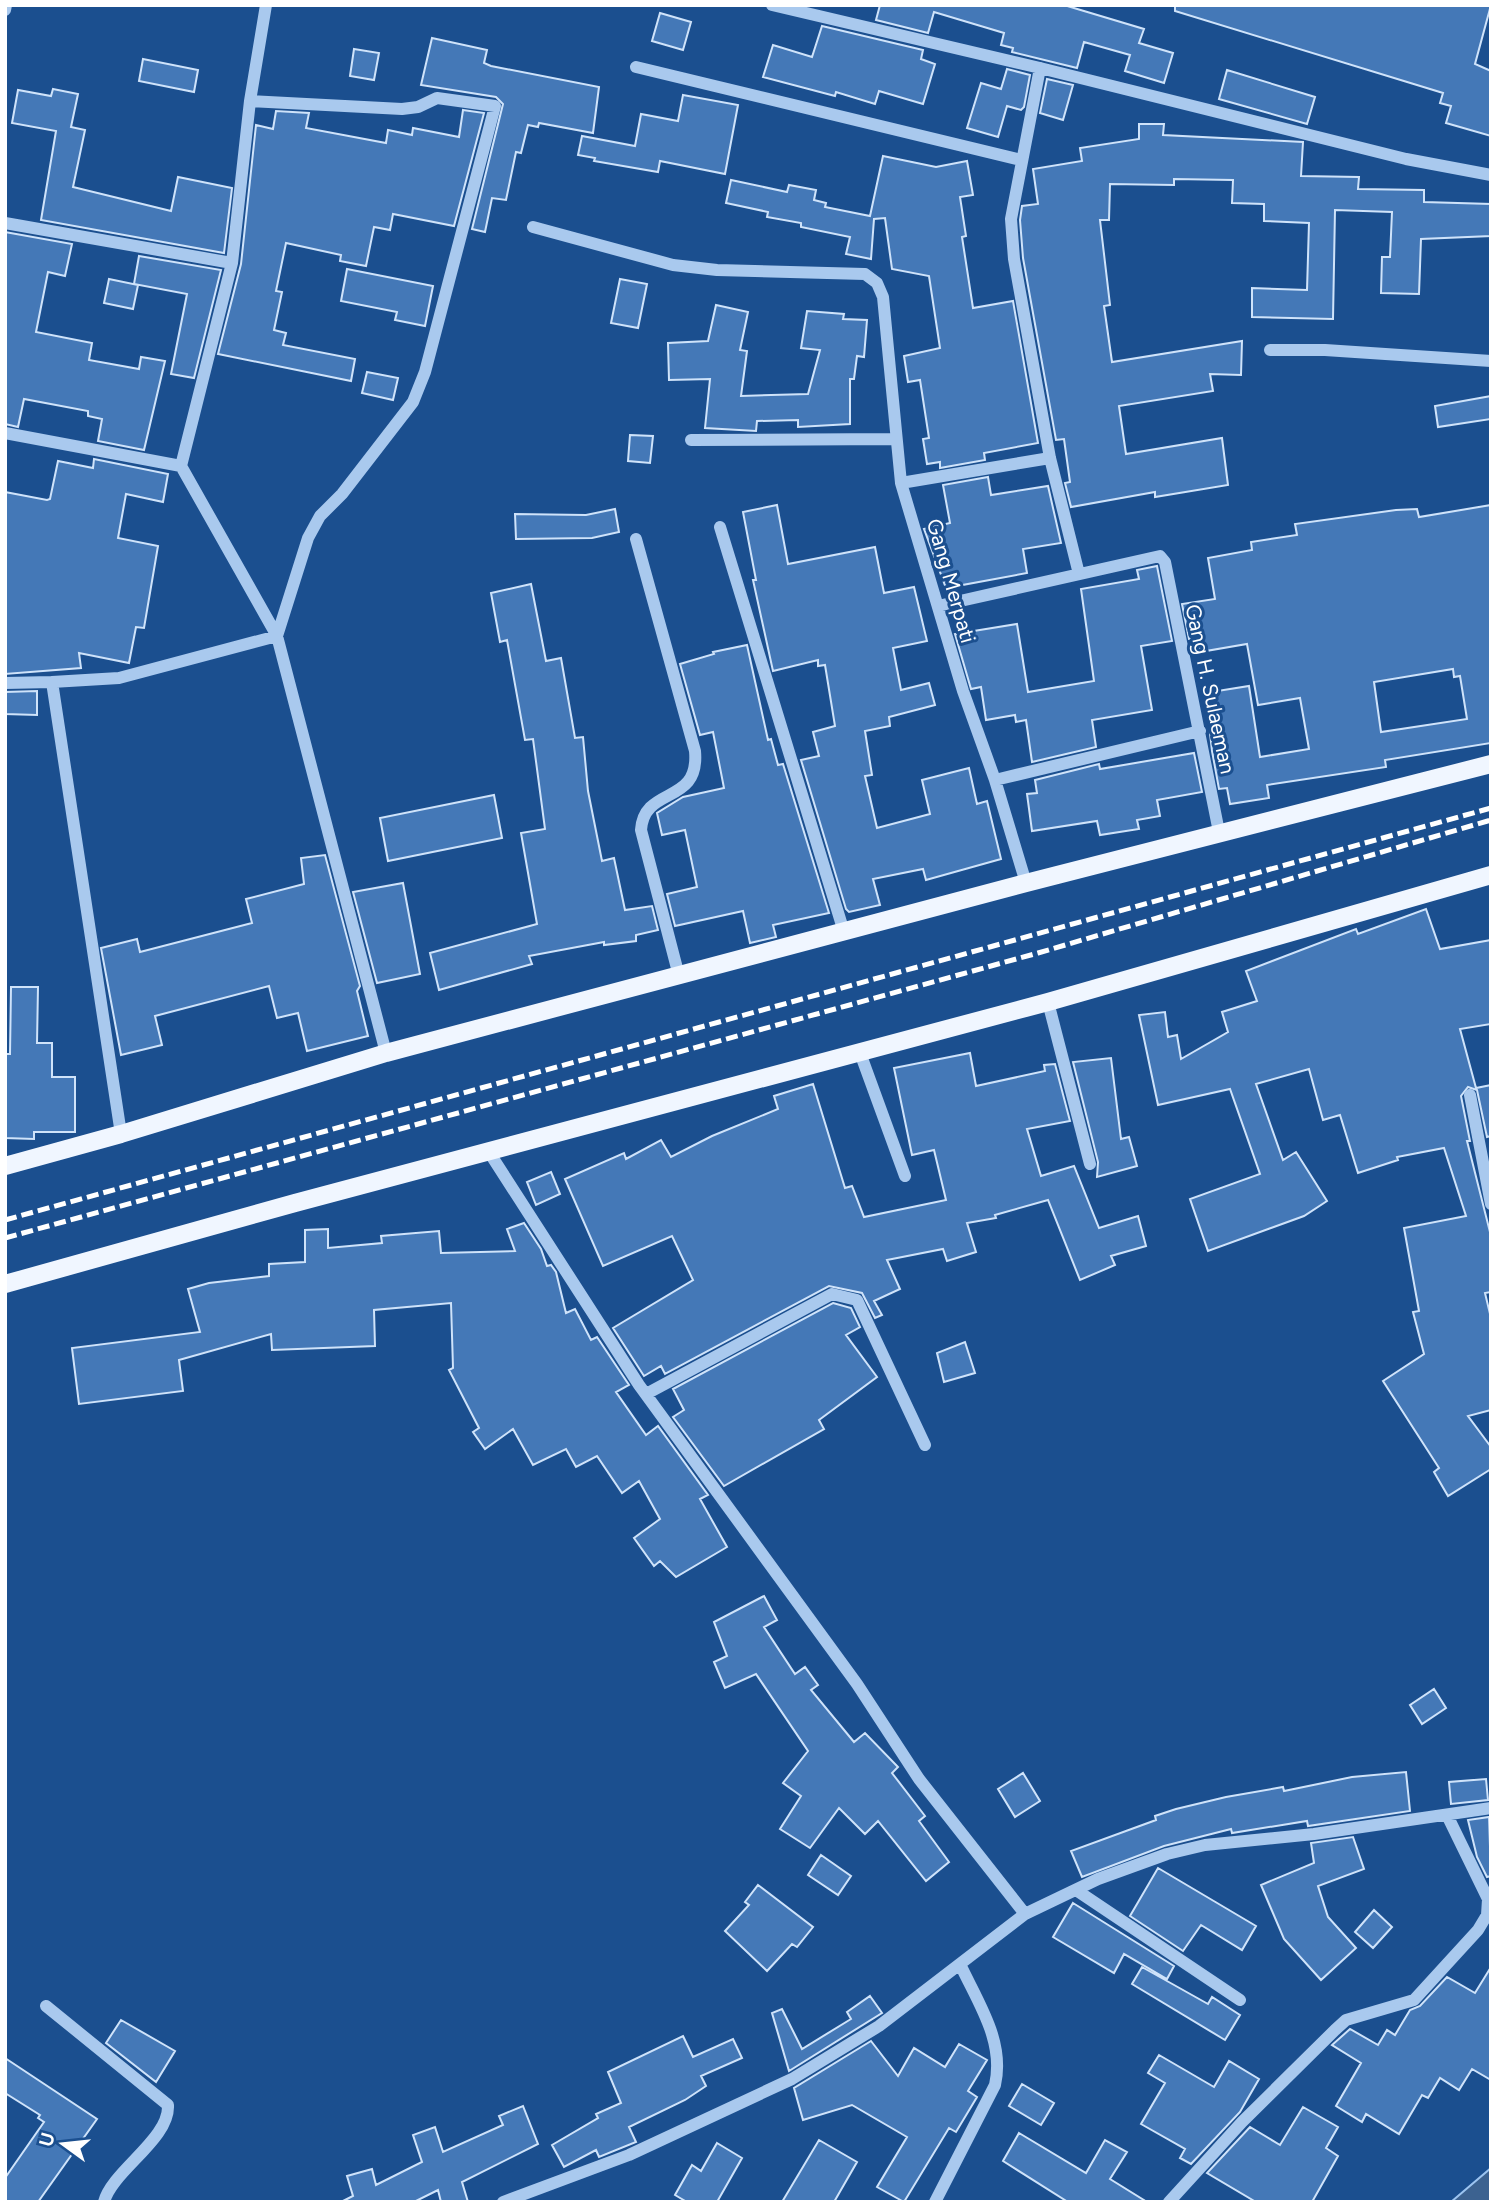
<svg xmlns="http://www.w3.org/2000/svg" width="1496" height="2207" font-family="Figtree,sans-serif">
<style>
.water{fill:#3c6290;stroke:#9cc4f0;stroke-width:2}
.building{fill:#4478b7;stroke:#cfe3fa;stroke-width:2;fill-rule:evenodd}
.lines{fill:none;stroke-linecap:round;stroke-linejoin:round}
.minor{stroke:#a9c9ee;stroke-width:12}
.major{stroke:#f0f6ff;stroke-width:18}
.rail{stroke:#fff;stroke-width:5;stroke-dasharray:12 5;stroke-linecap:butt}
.labels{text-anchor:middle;stroke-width:6;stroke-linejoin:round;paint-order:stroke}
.street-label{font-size:21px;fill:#fff;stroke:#1b4f8f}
</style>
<rect width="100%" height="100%" fill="#1b4f8f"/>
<path class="water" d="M1491 2168V2202H1451Z"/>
<path class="building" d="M880 5H1064L1144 29 1139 43 1173 53 1164 83 1125 71 1130 55 1084 42 1077 68 1012 52 1013 48 1001 45 1004 33 934 12 928 33 876 20Z
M1175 5H1491L1475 64 1491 71V136L1446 123 1451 106 1440 103 1443 93 1175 11Z
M660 13 691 22 683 50 652 41Z
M822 26 923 50 921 59 935 64 923 104 879 91 875 104 836 92 835 96 763 77 773 45 812 57Z
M432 38 487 50 484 63 491 66 599 87 593 133 539 123 538 127 528 125 521 153 516 152 506 200 492 198 485 232 472 229 503 104 496 97 421 85Z
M354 49 379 53 374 80 350 76Z
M143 59 198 70 194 92 139 81Z
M1007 69 1030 75 1024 107 1021 110 1007 106 998 137 967 128 981 83 1001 89Z
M1227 70 1315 97 1307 124 1219 99Z
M1047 79 1073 85 1063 120 1040 113Z
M53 89 78 94 71 127 85 130 73 187 171 211 178 177 232 188 224 253 41 220 56 131 12 123 18 90 51 96Z
M683 95 738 105 725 174 660 161 658 172 594 161 595 158 578 155 582 136 635 146 641 114 678 121Z
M463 110 484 113 454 226 393 214 390 230 374 227 366 266 340 261 341 255 286 243 276 291 282 292 274 330 286 333 283 345 355 359 351 381 218 354 241 264 256 125 273 129 276 111 309 113 306 128 386 143 388 130 412 135 413 128 459 137Z
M1139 124H1164L1163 135 1303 142 1301 176 1359 177 1358 189 1424 190V202L1491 204V236L1421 239 1419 294 1381 293 1382 257H1390L1392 212 1335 210 1333 319 1252 317V288L1307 290 1309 223 1264 221V204L1232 203 1233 180 1174 179V185L1110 184 1109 220H1100L1110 305 1104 306 1112 362 1242 341 1241 375 1210 374 1213 391 1119 406 1126 454 1222 438 1228 485 1155 497V492L1071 507 1065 483 1070 482 1064 439 1056 440 1023 258 1020 220 1022 206 1038 204 1033 169 1082 161 1080 148 1139 139Z
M883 156 936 167 967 161 973 195 960 197 966 236 962 237 973 308 1013 301 1038 443 984 453 985 460 940 468V462L927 464 923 439 929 438 920 380 908 382 904 356 940 348 929 276 892 269 885 218 874 219 871 259 846 254 850 237 801 227V223L767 217 768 212 726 203 731 180 787 192 789 185 816 190 814 200 826 203 825 207 870 216Z
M5 232 72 244 65 276 48 272 36 332 92 343 89 360 139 369 141 357 165 361 144 450 98 441 102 419 88 416V411L24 399 18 427 5 424Z
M139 256 221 270 194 378 171 374 187 294 134 284Z
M347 269 433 286 425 326 395 320 397 312 341 301Z
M109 279 138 285 133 309 104 303Z
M620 279 647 284 638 328 611 323Z
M716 305 748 312 740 350 747 351 741 396 808 394 820 350 801 348 807 311 844 314 843 319 867 320 864 357 857 356 854 379H850V424L798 427V420L757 421 756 431 705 428 710 379 669 380 668 343 708 341Z
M367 372 398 378 393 400 362 393Z
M1491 396V419L1438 427 1435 406Z
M630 435 653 436 650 463 628 461Z
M94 459 168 474 163 502 126 494 118 538 158 546 144 628 136 627 129 663 79 653 81 668 5 674V492L47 500 50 499 58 461 93 468Z
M988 477 991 495 1048 486 1061 543 1023 549 1027 573 946 588 924 529 950 523 943 485Z
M777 505 788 564 875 547 884 593 914 587 927 641 893 648 901 690 929 683 935 705 889 717 890 726 865 731 872 775 865 776 877 828 930 814 922 780 969 768 977 804 987 801 1001 859 926 880 923 869 873 879 880 905 849 912 846 909 801 760 819 756 813 732 835 726 825 665 818 666V660L773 671 753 580H756L743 512Z
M1491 505V743L1385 760 1386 767 1267 785 1269 798 1230 804 1227 788 1219 789 1212 751 1210 733 1218 732 1211 692 1249 686 1260 757 1309 749 1300 698 1258 705 1247 644 1200 652 1197 638 1189 639 1182 604 1215 599 1208 558 1252 550 1251 542 1297 535 1295 524 1396 510 1417 509 1419 517ZM1453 669 1454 677 1460 676 1467 719 1381 732 1374 682Z
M615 509 619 532 592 538 516 539 515 514 586 515Z
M1157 566 1172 641 1141 646 1152 710 1092 720 1096 747 1032 762 1026 720 1016 722 1015 715 986 720 981 687 971 689 955 634 1017 624 1028 692 1094 681 1081 589 1139 579 1137 570Z
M531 584 546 661 561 658 575 738 583 737 588 791 602 861 614 858 625 910 652 906 658 930 636 935V941L604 945V942L529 956 532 964 439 990 430 953 537 924 521 833 545 829 533 739 525 740 507 640 500 642 491 593Z
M747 645 768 740 771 739 778 765 783 764 829 913 773 925 776 937 750 943 743 911 675 926 667 894 697 887 685 830 662 835 657 813 683 797 724 788 713 732 700 735 680 664 714 654 713 652Z
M37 691V715L5 714V692Z
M1194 753 1202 792 1157 800 1160 816 1137 820 1139 829 1100 835 1097 821 1032 831 1027 794 1037 793 1035 780 1099 764 1100 769Z
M494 795 502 838 388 861 380 818Z
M325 855 360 986 357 991 368 1036 307 1051 298 1013 277 1018 269 986 155 1016 162 1045 121 1055 101 948 137 939 140 952 252 923 246 899 304 884 301 858Z
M403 883 420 974 377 983 353 892Z
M1426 909 1440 949 1491 940V1024L1460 1029 1476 1088 1491 1085V1136L1487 1137 1477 1090 1468 1087 1461 1096 1470 1141H1467L1491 1236V1292L1485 1293 1491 1318V1410L1468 1416 1491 1447V1469L1448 1496 1434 1472 1439 1468 1383 1381 1424 1354 1413 1312 1419 1311 1404 1228 1466 1216 1444 1148 1397 1157 1398 1160 1358 1173 1340 1115 1323 1120 1309 1069 1256 1084 1283 1160 1296 1152 1327 1201 1304 1216 1208 1251 1190 1199 1260 1174 1230 1089 1158 1105 1139 1015 1165 1012 1168 1037 1177 1035 1181 1059 1228 1032 1222 1012 1257 1001 1246 971 1356 929 1358 934Z
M11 987H38L37 1043H52V1077H75V1132H34V1139L5 1138V1054H10Z
M970 1053 976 1086 1045 1071 1044 1065 1055 1064 1070 1121 1027 1129 1041 1176 1074 1166 1099 1228 1138 1216 1146 1246 1111 1256 1115 1265 1080 1280 1048 1200 995 1215 996 1218 967 1223 976 1252 947 1261 943 1249 887 1260 900 1289 874 1301 882 1315 875 1318 862 1293 829 1286 665 1374 661 1366 644 1376 613 1328 693 1280 672 1236 603 1266 565 1179 624 1153 626 1159 661 1140 671 1157 712 1136 778 1109 774 1096 813 1084 845 1188 852 1186 864 1217 946 1200 934 1150 912 1155 894 1068Z
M1111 1058 1121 1139 1129 1137 1137 1166 1097 1177 1098 1162 1073 1062Z
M551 1172 560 1194 536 1205 527 1182Z
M524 1223 541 1249 547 1266 551 1265 556 1272 566 1313 575 1309 591 1340 597 1337 629 1385 616 1392 646 1435 658 1426 708 1495 700 1499 727 1547 676 1577 660 1561 654 1566 634 1538 660 1519 639 1481 622 1493 597 1456 576 1467 566 1449 533 1465 513 1429 485 1449 473 1432 479 1428 449 1370 453 1368 451 1303 374 1310 375 1346 272 1350 271 1334 179 1360 183 1391 79 1404 72 1348 200 1332 188 1289 209 1283 269 1276V1264L305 1262V1230L328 1229V1248L382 1243 381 1236 439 1231 441 1253 515 1251 507 1229Z
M833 1303 851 1308 860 1327 846 1335 877 1377 819 1420 824 1429 724 1486 673 1417 684 1410 673 1389Z
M965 1342 975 1373 944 1382 937 1353Z
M764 1596 777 1620 764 1627 795 1674 805 1667 818 1685 811 1690 854 1742 865 1733 898 1767 892 1773 925 1816 919 1821 949 1862 926 1881 878 1821 865 1834 839 1808 810 1848 780 1829 801 1796 783 1783 808 1751 756 1674 725 1688 714 1662 727 1656 714 1622Z
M1434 1689 1446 1708 1422 1724 1410 1705Z
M1406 1772 1410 1811 1308 1826 1307 1821 1232 1833 1231 1829 1164 1846 1082 1877 1071 1851 1156 1820 1155 1816 1176 1809 1226 1797 1283 1787 1284 1791 1352 1777Z
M1023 1773 1040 1801 1015 1817 998 1789Z
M1486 1779 1488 1800 1451 1804 1449 1782Z
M1489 1817 1491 1876 1487 1877 1477 1857 1468 1820Z
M1353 1837 1364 1869 1318 1886 1328 1917 1356 1948 1321 1980 1284 1939 1261 1885 1314 1863 1311 1843Z
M821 1855 851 1876 838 1895 808 1875Z
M1158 1868 1256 1926 1242 1950 1201 1925 1183 1951 1130 1916Z
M758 1885 813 1927 797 1947 792 1944 767 1971 725 1931 749 1905 745 1902Z
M1073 1903 1174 1966 1167 1979 1124 1954 1114 1973 1053 1937Z
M1374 1910 1392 1927 1373 1948 1355 1932Z
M1142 1967 1208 2004 1212 1997 1240 2015 1225 2040 1132 1984Z
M1491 1967V2080L1472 2069 1459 2090 1440 2078 1428 2098 1422 2095 1399 2134 1366 2114 1362 2122 1336 2106 1361 2063 1332 2045 1350 2029 1378 2045 1387 2030 1395 2035 1410 2010 1420 2006 1447 1977 1475 1993Z
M870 1996 882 2013 789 2071 772 2013 782 2009 802 2049 851 2019 847 2012Z
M121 2020 175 2051 156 2082 106 2043Z
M683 2036 693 2057 733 2039 742 2058 701 2076 706 2086 685 2100 629 2127 636 2142 599 2157 596 2150 564 2167 552 2145 598 2118 596 2114 621 2103 608 2072Z
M871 2041 898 2076 914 2048 945 2067 959 2044 987 2060 968 2091 977 2097 956 2132 949 2128 904 2202 877 2187 907 2137 852 2105 803 2120 794 2088Z
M1159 2055 1214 2087 1229 2061 1259 2079 1240 2112 1191 2164 1180 2158 1185 2149 1141 2124 1165 2083 1148 2073Z
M5 2058 97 2119 38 2202H5V2178L44 2122 38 2118 40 2115 5 2093Z
M1022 2084 1054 2103 1041 2125 1009 2106Z
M523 2106 538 2144 462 2182 468 2202H441L438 2190 414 2202H341L353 2196 347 2176 372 2169 376 2185 422 2162 413 2135 435 2127 443 2152 503 2125 499 2116Z
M1303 2107 1338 2127 1326 2148 1338 2156 1312 2202H1256L1207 2173 1250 2127 1280 2145Z
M1019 2133 1086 2173 1105 2140 1127 2152 1110 2179 1147 2202H1068L1003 2161Z
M819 2140 857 2162 834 2202H782Z
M717 2143 742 2158 717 2202H687L675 2195 692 2165 701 2171Z"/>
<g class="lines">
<path class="minor" d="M266 5 250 101 232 263 181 466 277 636 386 1053
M772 5 1040 68 1406 159 1491 175
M5 10 6 5
M636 67 1021 160
M1040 68 1011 219 1014 259 1050 458 1079 574
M5 223 232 263
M533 227 673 265 717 270 865 274 877 283 883 297 901 483 963 691 995 780 1026 883
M1270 350H1325L1491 361
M5 433 181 466
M691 440 895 439
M901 483 1050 458
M720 527 844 932
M636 539 695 751C700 806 644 785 641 830L679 976
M938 606 1160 556 1165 562 1219 832
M52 682 119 678 277 636 308 538 320 516 342 494 413 402 425 372 495 106 437 98 418 107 402 109 250 101
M5 683 52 682 121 1134
M995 780 1200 731
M1048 1002 1090 1164
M859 1050 905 1176
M1470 1095 1491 1204
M489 1152 639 1385 857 1684 919 1779 1025 1914
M648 1393 832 1294 857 1300 925 1445
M1076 1890 1240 2000
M46 2006 168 2105C170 2139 112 2171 104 2202
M503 2202 629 2155 792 2079 879 2026 1025 1914 1098 1879 1167 1854 1205 1845 1314 1834 1491 1808
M935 2202 995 2085C1005 2041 978 2003 960 1964
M1169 2202 1242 2122 1335 2030 1346 2020 1414 2000 1478 1930 1487 1915 1488 1899 1447 1815"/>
<path class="major" d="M5 1166 121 1134 386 1053 1026 883 1491 764
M5 1284 295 1203 1048 1002 1491 875"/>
<path class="rail" d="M5 1220 1491 808
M5 1238 1038 953 1491 820"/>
</g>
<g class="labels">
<g class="street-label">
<text transform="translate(951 581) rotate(74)" y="7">Gang Merpati</text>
<text transform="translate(1210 689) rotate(78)" y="7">Gang H. Sulaeman</text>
</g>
</g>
<rect width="1496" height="2207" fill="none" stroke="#ffffff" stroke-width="14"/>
<g transform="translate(63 2144) rotate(285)" stroke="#1b4f8f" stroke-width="5" paint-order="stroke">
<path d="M0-5L12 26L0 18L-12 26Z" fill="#ffffff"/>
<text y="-10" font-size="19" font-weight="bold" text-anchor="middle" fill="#ffffff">U</text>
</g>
</svg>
